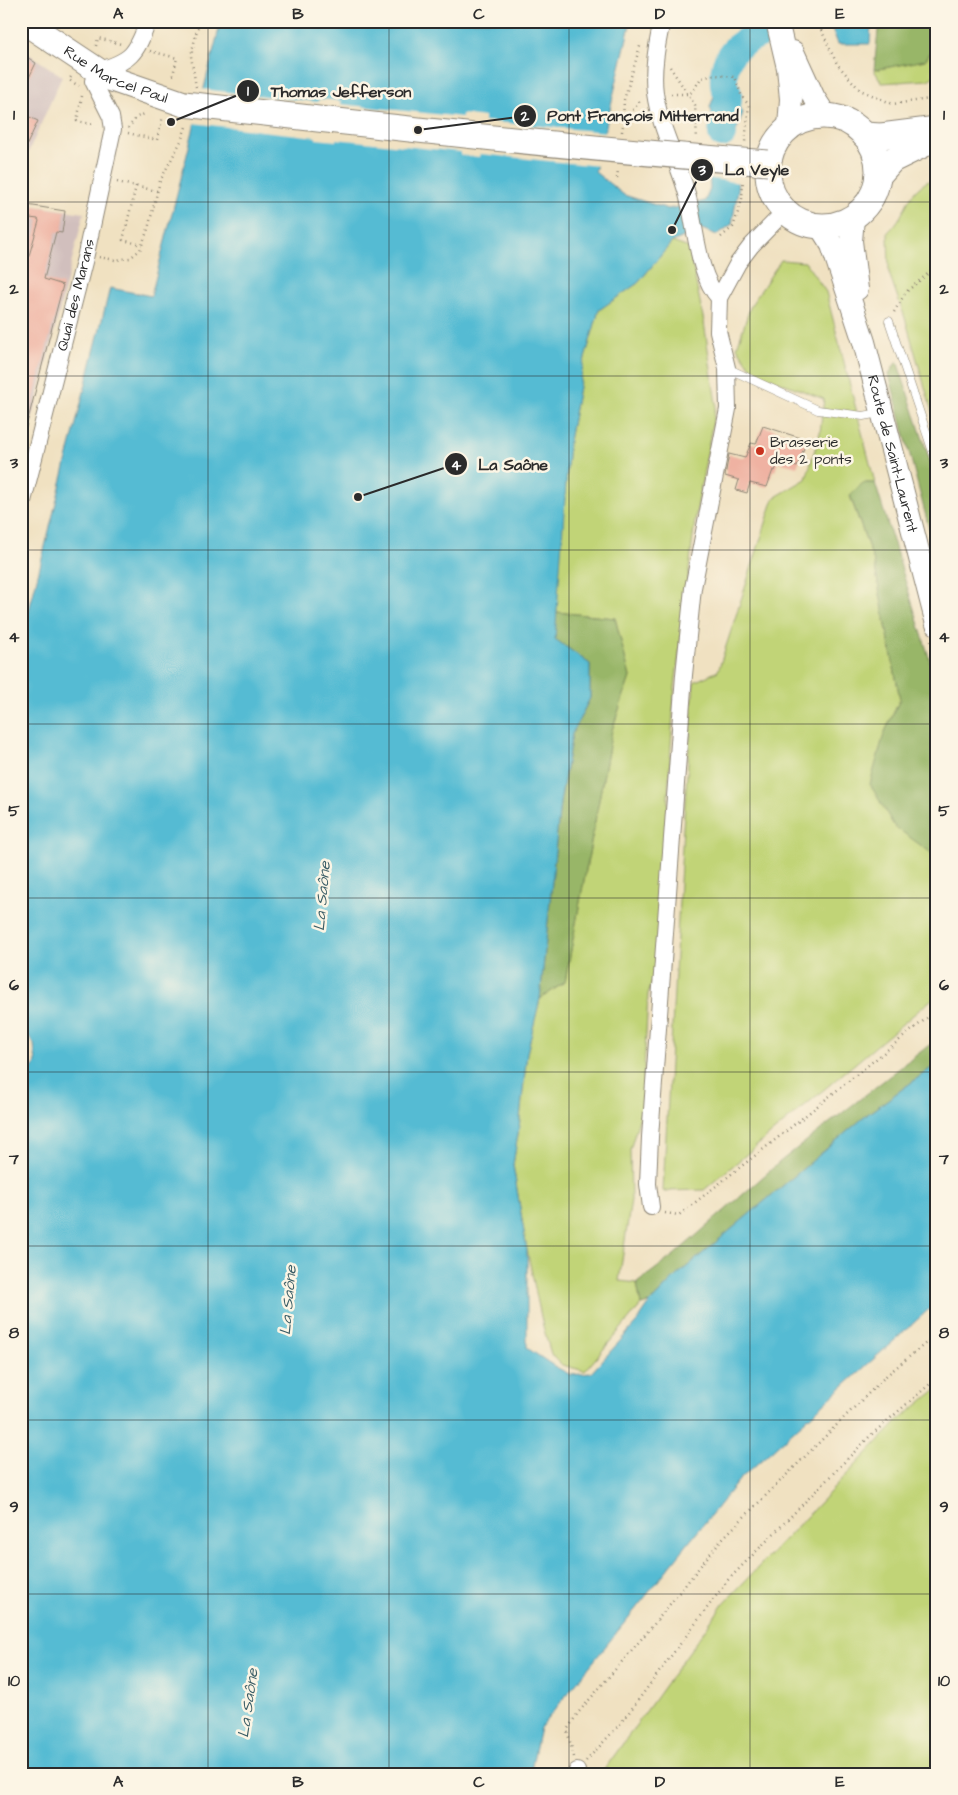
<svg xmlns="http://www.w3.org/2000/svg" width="958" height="1795" font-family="'Architects Daughter',sans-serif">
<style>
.industrial{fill:#d1bfbd}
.green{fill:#c1d477;stroke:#768051}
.forest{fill:#98b668;stroke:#62704a}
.water{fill:#55bbd3;stroke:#40737f}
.pier{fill:#f0e1c1}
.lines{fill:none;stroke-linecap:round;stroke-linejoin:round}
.river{stroke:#55bbd3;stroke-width:28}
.building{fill:#efb2a2}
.lane-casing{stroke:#8e8676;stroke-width:9}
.street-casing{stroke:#8e8676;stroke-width:18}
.secondary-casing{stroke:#8e8676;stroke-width:24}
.primary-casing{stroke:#8e8676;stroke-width:27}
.path{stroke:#8e8676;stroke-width:2.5;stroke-dasharray:1 4;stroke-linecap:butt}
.lane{stroke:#fff;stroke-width:8}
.street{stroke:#fff;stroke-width:16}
.secondary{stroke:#fff;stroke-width:22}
.primary{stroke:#fff;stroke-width:25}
.primary-bridge-casing{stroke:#8e8676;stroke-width:27;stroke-linecap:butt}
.primary-bridge{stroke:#fff;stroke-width:25}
.grid{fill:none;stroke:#2b2b2b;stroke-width:1;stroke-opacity:0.55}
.poi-dot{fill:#c8321e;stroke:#fcf5e5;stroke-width:2}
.labels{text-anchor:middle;stroke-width:5;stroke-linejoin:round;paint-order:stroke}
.street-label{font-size:15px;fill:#2b2b2b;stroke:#fcf5e5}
.poi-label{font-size:15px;fill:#2b2b2b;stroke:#fcf5e5;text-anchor:start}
.water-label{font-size:16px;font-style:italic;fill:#3a5d66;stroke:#fcf5e5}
.leader{fill:none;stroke:#2b2b2b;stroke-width:2}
.callout-dot{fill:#2b2b2b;stroke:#fcf5e5;stroke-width:2}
.mark-label{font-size:15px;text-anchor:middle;font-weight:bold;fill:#fff}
.callout-label{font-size:16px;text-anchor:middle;font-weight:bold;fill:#2b2b2b;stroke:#fcf5e5;stroke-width:5;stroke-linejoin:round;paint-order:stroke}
.neatline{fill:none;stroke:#2b2b2b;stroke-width:2}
.grid-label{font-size:16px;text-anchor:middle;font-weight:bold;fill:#2b2b2b}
</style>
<rect width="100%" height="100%" fill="#fcf5e5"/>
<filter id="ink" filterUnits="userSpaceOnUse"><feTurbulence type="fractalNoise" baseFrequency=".02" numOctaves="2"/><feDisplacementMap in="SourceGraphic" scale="10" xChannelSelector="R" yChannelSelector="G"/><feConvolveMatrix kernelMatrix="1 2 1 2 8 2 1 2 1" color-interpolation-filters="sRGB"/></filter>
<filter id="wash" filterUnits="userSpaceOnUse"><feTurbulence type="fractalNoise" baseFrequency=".0096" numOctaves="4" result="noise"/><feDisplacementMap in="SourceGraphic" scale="20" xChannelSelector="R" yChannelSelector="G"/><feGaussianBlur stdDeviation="1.12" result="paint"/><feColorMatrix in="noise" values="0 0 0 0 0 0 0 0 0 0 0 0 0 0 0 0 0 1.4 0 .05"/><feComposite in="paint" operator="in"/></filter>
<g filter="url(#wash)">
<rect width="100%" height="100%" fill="#f0e1c1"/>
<path class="industrial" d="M21 49 62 76 21 169Z
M21 204 84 213 21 463Z"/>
<path class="green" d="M937 44V74L928 80 882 83 874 70 925 60Z
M937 177V429L905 318 889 273 888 232C911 211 902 191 937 177Z
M672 242 689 248 704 322 716 404 695 520 674 696 658 963 648 994 642 1109 630 1150 631 1200 619 1281 637 1283 641 1305 585 1371 562 1365 551 1354 543 1326 527 1250 513 1165 519 1128 527 1053 540 999 565 982 612 730 630 677 615 618 556 612 569 441 583 365 599 310 638 283Z
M781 260 805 262 826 292 875 483H863L850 496 874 562 900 699 884 734 929 851 937 857V995L704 1190 663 1191 683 828 694 682 718 671 774 498 806 479 820 433 824 399 754 372 737 347 751 305Z
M937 1389V1774H601L724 1603 898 1421Z"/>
<path class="forest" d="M879 21H937V44L925 60 874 70Z
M897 361 937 482V559L889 374Z
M863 483H875L937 683V857L894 826 870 784 884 734 900 699 874 562 850 495Z
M556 612 615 618 630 677 612 730 565 982 540 999 560 803 572 734 590 698V664L555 639Z
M937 1039V1064L869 1113 676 1276 650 1303 641 1305 637 1283 674 1255 782 1160Z"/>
<path class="water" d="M221 21H631L595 172 624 195 668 209 705 201 710 189 708 151 716 124 710 107 714 96H734L743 113 733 140 738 190 732 224 717 235 702 229 672 242 638 283 599 310 583 365 569 441 555 639 590 664V698L572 734 560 803 540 999 527 1053 519 1128 513 1165 527 1250V1348L554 1366 571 1375 591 1373 637 1322 650 1303 676 1276 869 1113 937 1064V1302L739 1480 540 1728 530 1774H21V1162L28 1073 36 1063 34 1044 21 1025V642L110 288 151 296Z
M829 21H871L870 44H838Z"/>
<path class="pier" d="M201 89 318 102 319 99 341 101V104L462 117V114L484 117V121L607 132 599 166 480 154 479 157 460 155V152L336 139V141L316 139V137L192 123Z
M708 141 735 142 740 183 707 178 705 150Z"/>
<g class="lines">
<path class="river" d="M722 134C723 124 729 103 728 95 728 91 724 89 724 85 722 54 737 44 762 33"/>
</g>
<g id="blocks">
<path class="building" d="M21 53 36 63 21 94Z
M21 113 38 121 21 157Z
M21 204 65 211 62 233 56 232 44 279 63 285 25 431H21V272L24 273 39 221 38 219 21 217Z
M763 426 807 440 797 467 778 462 775 471 773 470 767 487 750 483 747 493 736 490 739 480 725 476 729 454 745 458 751 443 756 444Z"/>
</g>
</g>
<g filter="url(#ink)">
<use href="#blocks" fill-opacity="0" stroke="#8e8676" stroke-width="1"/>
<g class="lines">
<g class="lane-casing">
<path id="lane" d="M889 321 937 464
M727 368 818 410 863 416 880 413"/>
</g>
<g class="street-casing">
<g id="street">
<path d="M662 21C657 44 652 70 655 93 660 129 678 160 687 194 696 225 697 275 719 298"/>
<path d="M97 71C131 61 136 55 148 21"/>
<path id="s1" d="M21 509 86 254 113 129 111 117 93 81"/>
<path d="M651 1207 648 1184 650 1137 684 675 693 588 728 409 727 368 718 331 719 298 738 263 751 246 785 211"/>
<path d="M577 1774V1771"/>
</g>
</g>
<g class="secondary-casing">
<g id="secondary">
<path d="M777 21 788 68 791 99 789 127"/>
<path d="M793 52 814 98 825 115"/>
<path d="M853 218 851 241 857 289"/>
<path id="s2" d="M820 226 832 245 864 342 937 624"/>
</g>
</g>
<g class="primary-casing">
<g id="primary">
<path id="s3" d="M23 21 109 78 184 104"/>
<circle cx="823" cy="171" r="55"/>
<path d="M864 135 881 136 937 129"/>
<path d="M878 176 892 160 937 138"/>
</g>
</g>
<path class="path" d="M817 21 837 64 860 90 893 104 937 98
M96 46 98 38 121 44
M150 51 177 58 172 79
M670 67 695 105 697 139
M71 77 69 80 79 86
M196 87 191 56 199 21
M671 94H689L693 91 701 78 715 75 735 77 742 97 749 105 745 142
M82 96 77 121 96 125
M623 120 624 100 641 43
M128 128 137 117 147 113
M622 132C623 117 633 112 641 99
M128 133 157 140 163 116
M617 178 618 170
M117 182 157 191
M136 186 123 240 142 245
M721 237 733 227 742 200 743 180
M99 257 115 260 130 258 140 250 148 229 160 181 181 141 187 124
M894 312 906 292 937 266
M21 548 27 523
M931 641 937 662
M665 1213 679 1215 775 1140 937 1010
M574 1757 567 1730 578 1713 655 1623 721 1540 887 1375 937 1334
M586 1761 621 1723 728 1580 871 1435 937 1378"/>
<use href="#lane" class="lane"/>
<use href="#street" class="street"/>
<use href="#secondary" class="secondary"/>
<use href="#primary" class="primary"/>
<g class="primary-bridge-casing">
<path id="primary-bridge" d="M184 104C379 126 573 148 768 163"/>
</g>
<use href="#primary-bridge" class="primary-bridge"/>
</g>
</g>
<path class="grid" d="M208 21V1774M389 21V1774M569 21V1774M750 21V1774M21 202H937M21 376H937M21 550H937M21 724H937M21 898H937M21 1072H937M21 1246H937M21 1420H937M21 1594H937"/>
<circle class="poi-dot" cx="760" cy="451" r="5"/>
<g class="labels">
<g class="street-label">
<text dy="5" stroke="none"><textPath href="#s3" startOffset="108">Rue Marcel Paul</textPath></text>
<text dy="5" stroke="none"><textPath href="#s1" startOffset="221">Quai des Marans</textPath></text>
<text dy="5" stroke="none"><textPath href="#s2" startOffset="240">Route de Saint-Laurent</textPath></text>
</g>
<g class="poi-label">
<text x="770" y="447">Brasserie<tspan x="770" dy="17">des 2 ponts</tspan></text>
</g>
<g class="water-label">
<text transform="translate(321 896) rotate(-85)" y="6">La Saône</text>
<text transform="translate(287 1300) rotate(-85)" y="6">La Saône</text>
<text transform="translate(247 1703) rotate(-82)" y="6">La Saône</text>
</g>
</g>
<path class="leader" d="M171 122L248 91M418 130L525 116M672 230L702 170M358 497L456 464"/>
<g class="callout-dot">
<circle cx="171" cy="122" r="5"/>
<circle cx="418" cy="130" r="5"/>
<circle cx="672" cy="230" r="5"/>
<circle cx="358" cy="497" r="5"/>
<circle cx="248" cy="91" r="12"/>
<circle cx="525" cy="116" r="12"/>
<circle cx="702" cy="170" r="12"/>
<circle cx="456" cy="464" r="12"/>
</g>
<g class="mark-label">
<text x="248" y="96">1</text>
<text x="525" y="121">2</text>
<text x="702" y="175">3</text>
<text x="456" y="470">4</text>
</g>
<g class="callout-label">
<text x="341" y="97">Thomas Jefferson</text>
<text x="643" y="121">Pont François Mitterrand</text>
<text x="757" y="175">La Veyle</text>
<text x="513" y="470">La Saône</text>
</g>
<rect width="958" height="1795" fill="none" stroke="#fcf5e5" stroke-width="55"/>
<rect x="28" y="28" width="902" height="1740" class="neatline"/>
<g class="grid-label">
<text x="118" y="19">A</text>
<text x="298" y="19">B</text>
<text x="479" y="19">C</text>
<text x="660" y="19">D</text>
<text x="840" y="19">E</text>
<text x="14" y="120">1</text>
<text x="944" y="120">1</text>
<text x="14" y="294">2</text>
<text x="944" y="294">2</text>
<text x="14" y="468">3</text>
<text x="944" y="468">3</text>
<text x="14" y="642">4</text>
<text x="944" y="642">4</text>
<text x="14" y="816">5</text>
<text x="944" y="816">5</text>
<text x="14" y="990">6</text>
<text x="944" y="990">6</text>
<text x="14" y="1164">7</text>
<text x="944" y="1164">7</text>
<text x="14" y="1338">8</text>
<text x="944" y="1338">8</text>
<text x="14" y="1512">9</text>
<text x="944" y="1512">9</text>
<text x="14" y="1686">10</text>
<text x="944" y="1686">10</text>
<text x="118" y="1787">A</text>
<text x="298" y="1787">B</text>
<text x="479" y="1787">C</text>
<text x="660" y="1787">D</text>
<text x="840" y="1787">E</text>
</g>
</svg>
